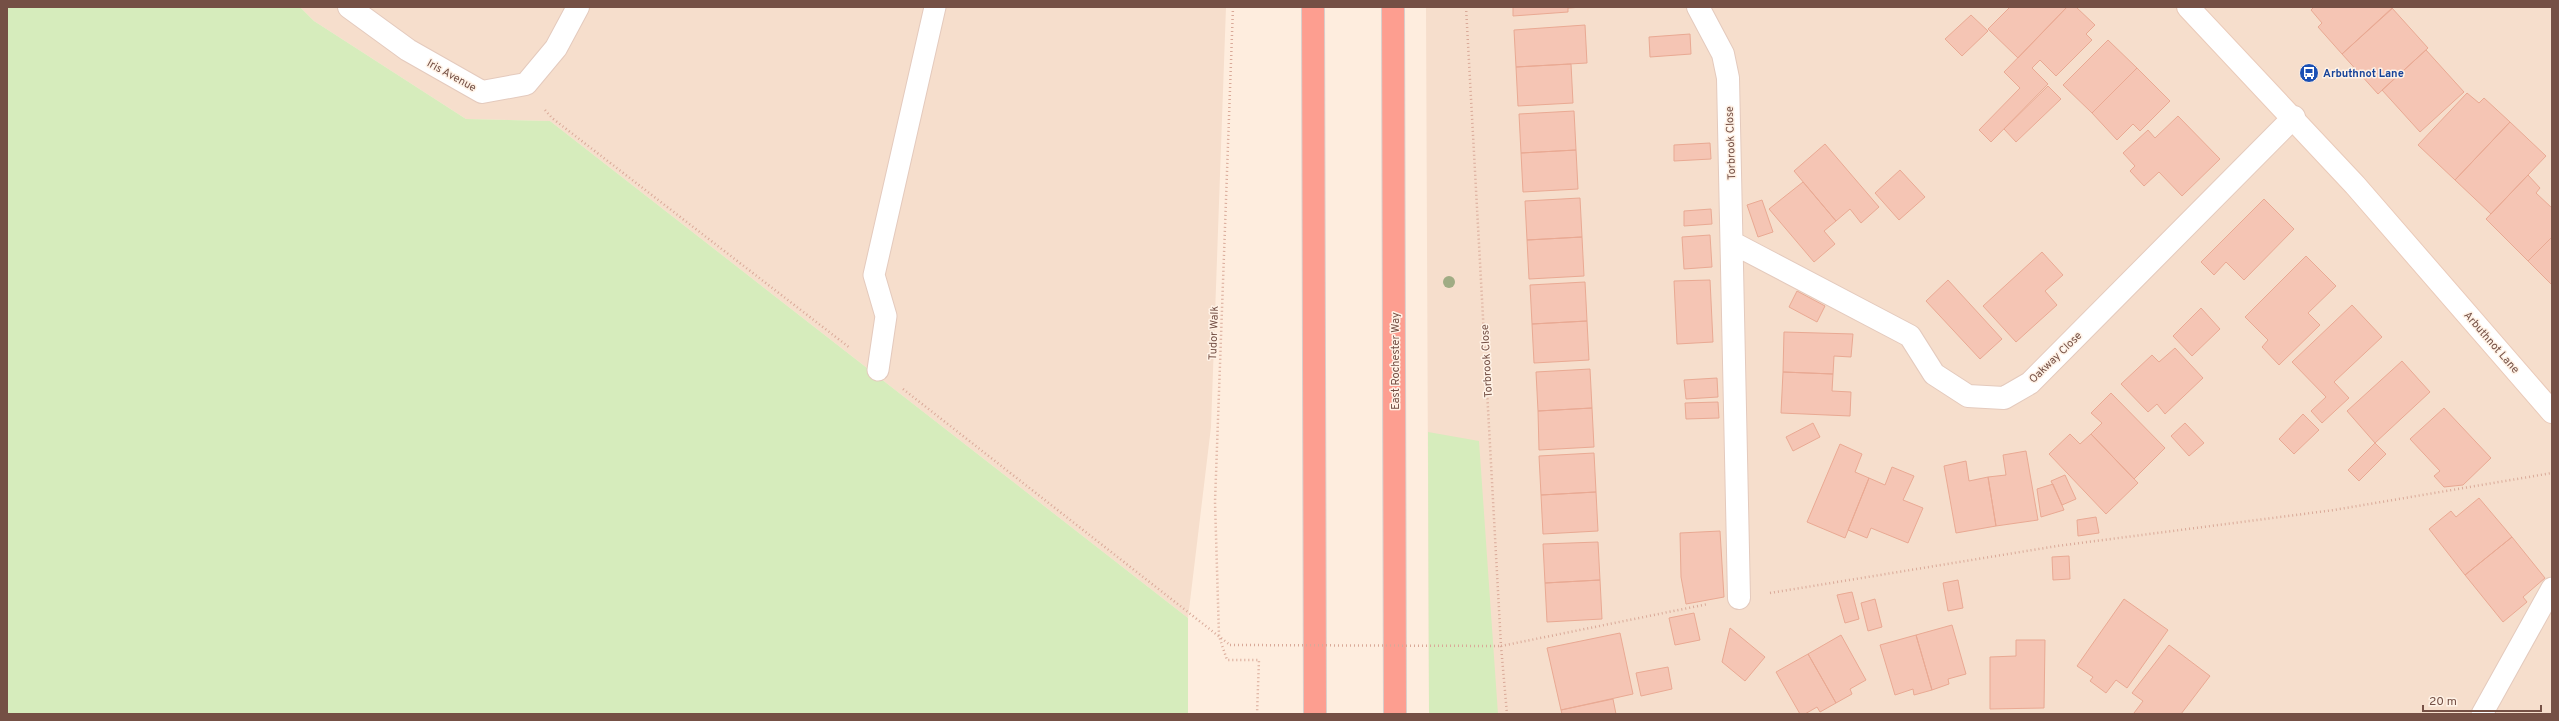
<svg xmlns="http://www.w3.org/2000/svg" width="2559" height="721" font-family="Overpass,sans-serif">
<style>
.residential{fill:#f6decc}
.green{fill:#d6ecbc}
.building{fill:#f5c5b4;stroke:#e9a993}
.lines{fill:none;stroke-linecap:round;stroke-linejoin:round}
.lane-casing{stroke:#e4cabd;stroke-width:23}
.street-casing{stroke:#e4cabd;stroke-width:24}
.secondary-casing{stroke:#eacab9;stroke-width:24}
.highway-casing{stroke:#d8cecb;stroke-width:24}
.path{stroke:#d9a998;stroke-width:2.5;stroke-dasharray:1 3;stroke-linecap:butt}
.lane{stroke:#fff;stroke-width:21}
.street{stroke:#fff;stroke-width:22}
.secondary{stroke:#fff;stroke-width:22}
.highway{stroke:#fd9e90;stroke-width:22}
.path-bridge{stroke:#d9a998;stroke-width:2.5;stroke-dasharray:1 3;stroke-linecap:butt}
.tree{fill:#a0ac84}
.labels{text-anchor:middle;stroke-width:3;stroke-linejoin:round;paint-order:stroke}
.transit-label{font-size:11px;font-weight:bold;fill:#164399;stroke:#fff2e6;text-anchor:start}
.street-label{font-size:11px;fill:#755045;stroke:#fff2e6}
</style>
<rect width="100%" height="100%" fill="#feedde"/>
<path class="residential" d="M300 7H1226L1211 427 1188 618 550 121 466 119 314 21Z
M1426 7H2552V714H1429Z"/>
<path class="green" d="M7 7H300L314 21 466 119 550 121 1188 618V714H7Z
M1428 432 1479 441 1498 714H1429Z"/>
<path class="building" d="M1513 7H1583L1568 8V12L1513 16Z
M2010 7H2067L2018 58 1988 29Z
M2067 7H2076L2095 25 2086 34 2092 40 2056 76 2040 60 2032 68 2048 84 1991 142 1979 130 2020 88 2004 72Z
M2314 7H2394L2342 54 2318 27 2322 23 2311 10Z
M2392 8 2428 48 2378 94 2342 54Z
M1971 15 1988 31 1962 56 1945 39Z
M1585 25 1587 63 1516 67 1514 30Z
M1690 34 1691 54 1650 57 1649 37Z
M2108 40 2137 68 2092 113 2063 85Z
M2426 50 2464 92 2420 132 2382 90Z
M1571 64 1573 103 1518 106 1516 67Z
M2137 68 2170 101 2140 131 2133 124 2117 140 2092 113Z
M2048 86 2061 99 2016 142 2004 129Z
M2467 93 2479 103 2484 98 2510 122 2455 180 2418 145Z
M1574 111 1576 150 1521 153 1519 114Z
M2178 116 2220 159 2182 196 2159 172 2144 186 2130 171 2135 166 2123 153 2148 130 2155 138Z
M2510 122 2546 156 2491 214 2455 180Z
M1710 143 1711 159 1674 161V145Z
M1825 144 1879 207 1861 223 1850 209 1836 221 1794 171Z
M1576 150 1578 189 1523 192 1521 153Z
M1900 170 1925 197 1899 220 1875 193Z
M2528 175 2540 188 2536 193 2552 208V237L2528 261 2486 219Z
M1803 182 1836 221 1824 231 1835 244 1814 262 1769 209Z
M1580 198 1582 237 1527 240 1525 201Z
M2264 199 2294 229 2244 280 2226 262 2214 275 2201 262Z
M1762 200 1773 232 1758 237 1747 205Z
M1711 209 1712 224 1684 226V211Z
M1710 235 1712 267 1684 269 1682 237Z
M1582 237 1584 276 1529 279 1527 240Z
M2552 237V285L2528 261Z
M2042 252 2063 275 2045 291 2057 305 2016 342 1983 306Z
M2306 256 2336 286 2308 313 2320 325 2279 365 2262 347 2268 340 2245 317Z
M1710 280 1713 342 1677 344 1674 281Z
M1948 280 2002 339 1980 359 1926 301Z
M1585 282 1587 321 1532 324 1530 285Z
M1797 291 1825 306 1817 322 1789 307Z
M2352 305 2382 337 2334 382 2349 398 2322 423 2311 411 2326 397 2292 362Z
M2201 308 2220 329 2192 356 2173 336Z
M1587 321 1589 360 1534 363 1532 324Z
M1784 332 1853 334 1851 357 1834 356 1833 374 1783 372Z
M2175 348 2203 378 2165 414 2157 404 2148 412 2121 384 2152 355 2159 362Z
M2402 361 2430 392 2375 443 2347 411Z
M1590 369 1592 408 1538 411 1536 372Z
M1783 372 1833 374 1832 391 1851 392 1850 416 1781 413Z
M1717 378 1718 397 1686 399 1684 380Z
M2111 393 2165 448 2134 479 2091 434 2102 423 2091 413Z
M1718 402 1719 418 1686 419 1685 403Z
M1592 408 1594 447 1539 450 1538 411Z
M2444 408 2491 458 2463 485 2444 487 2434 476 2440 471 2410 439Z
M2303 414 2319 430 2294 454 2279 439Z
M1813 423 1820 437 1793 451 1786 437Z
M2185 423 2204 443 2189 456 2171 436Z
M2070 434 2080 444 2091 434 2138 483 2106 514 2049 454Z
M2375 443 2386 454 2359 481 2348 470Z
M1840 444 1862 454 1855 472 1869 478 1845 538 1807 522Z
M2026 451 2038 520 1996 526 1988 477 2006 475 2003 455Z
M1594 453 1596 492 1541 495 1539 456Z
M1966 461 1969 481 1988 477 1996 526 1956 533 1944 466Z
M1892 467 1914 476 1903 500 1923 508 1908 543 1871 528 1867 538 1848 530 1869 478 1885 485Z
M2065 475 2076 499 2062 505 2051 481Z
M2053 484 2064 510 2041 517 2037 489Z
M1596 492 1598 531 1543 534 1541 495Z
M2479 498 2512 537 2465 575 2429 529 2451 511 2456 517Z
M2096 517 2099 533 2078 536 2077 520Z
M1720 531 1724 597 1686 604 1681 577 1680 533Z
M2512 537 2545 578 2523 597 2527 602 2503 622 2465 575Z
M1598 542 1600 580 1545 583 1543 544Z
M2069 556 2070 579 2053 580 2052 557Z
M1600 580 1602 619 1547 622 1545 583Z
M1958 580 1963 608 1948 611 1943 583Z
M1852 592 1859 619 1845 623 1837 595Z
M1875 599 1882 627 1868 631 1861 603Z
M2124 599 2168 630 2127 688 2116 680 2106 693 2090 681 2093 677 2077 666Z
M1694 613 1700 640 1675 645 1669 618Z
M1952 625 1966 674 1948 679 1949 684 1932 690 1916 635Z
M1730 628 1765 657 1745 681 1722 662Z
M1620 633 1633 694 1561 710 1547 648Z
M1841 635 1866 680 1850 689 1852 694 1836 703 1808 654Z
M1916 635 1932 690 1914 695 1913 689 1895 695 1880 645Z
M2016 640H2045L2044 708 1990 709V657L2016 656Z
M2169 645 2210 676 2181 714H2135L2134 713 2143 701 2132 693Z
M1808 654 1836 703 1820 712 1817 707 1805 714H1800L1776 672Z
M1668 667 1672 689 1641 696 1636 673Z
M1613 699 1616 714H1562L1561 710Z"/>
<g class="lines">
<g class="lane-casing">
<path id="lane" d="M878 370 886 316 874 275 935 7
M2482 714 2552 588"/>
</g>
<g class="street-casing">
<path id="street" d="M349 7 408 50 482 92 526 84 556 48 578 7
M1698 7 1723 54 1728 78 1739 598
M1733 243 1910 336 1934 374 1968 396 2004 398 2030 383 2294 117"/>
</g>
<g class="secondary-casing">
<path id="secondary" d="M2188 7 2355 185 2552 412"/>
</g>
<g class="highway-casing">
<path id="highway" d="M1313 7 1315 714
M1393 7 1395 714"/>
</g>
<path class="path" d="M1233 7 1215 502 1219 636 1227 660H1259L1257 714
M1466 7 1501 646 1507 714
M545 110 552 118 850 348
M903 389 1230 645
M1770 593 2057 546 2334 510 2552 473
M1501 646 1708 604"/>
<use href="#lane" class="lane"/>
<use href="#street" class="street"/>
<use href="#secondary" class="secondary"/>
<use href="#highway" class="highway"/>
<path class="path-bridge" d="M1230 645 1501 646"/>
</g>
<circle class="tree" cx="1449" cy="282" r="6"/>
<defs>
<g id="bus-disc" transform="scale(1)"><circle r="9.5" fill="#1a4fb4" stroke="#fff2e6"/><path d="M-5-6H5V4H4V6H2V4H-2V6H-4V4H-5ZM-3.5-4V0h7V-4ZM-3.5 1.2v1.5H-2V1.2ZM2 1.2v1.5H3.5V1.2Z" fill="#fff"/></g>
</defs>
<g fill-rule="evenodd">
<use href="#bus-disc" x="2309" y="73"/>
</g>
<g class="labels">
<g class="transit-label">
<text x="2323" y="77">Arbuthnot Lane</text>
</g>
<g class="street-label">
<text transform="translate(452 75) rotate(29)" y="4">Iris Avenue</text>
<text transform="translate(1730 143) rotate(-92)" y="4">Torbrook Close</text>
<text transform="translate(1213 333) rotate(-88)" y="4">Tudor Walk</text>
<text transform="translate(2492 342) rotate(49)" y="4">Arbuthnot Lane</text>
<text transform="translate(2055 357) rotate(-44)" y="4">Oakway Close</text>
<text transform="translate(1395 361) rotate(-90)" y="4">East Rochester Way</text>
<text transform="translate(1486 361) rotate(-93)" y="4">Torbrook Close</text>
</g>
</g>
<rect width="2559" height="721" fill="none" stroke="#755045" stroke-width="16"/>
<path d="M2423 705v6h118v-6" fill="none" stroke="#755045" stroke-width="2"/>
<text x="2429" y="705" font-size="12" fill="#755045" stroke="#fff2e6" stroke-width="3" paint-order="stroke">20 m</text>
</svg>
